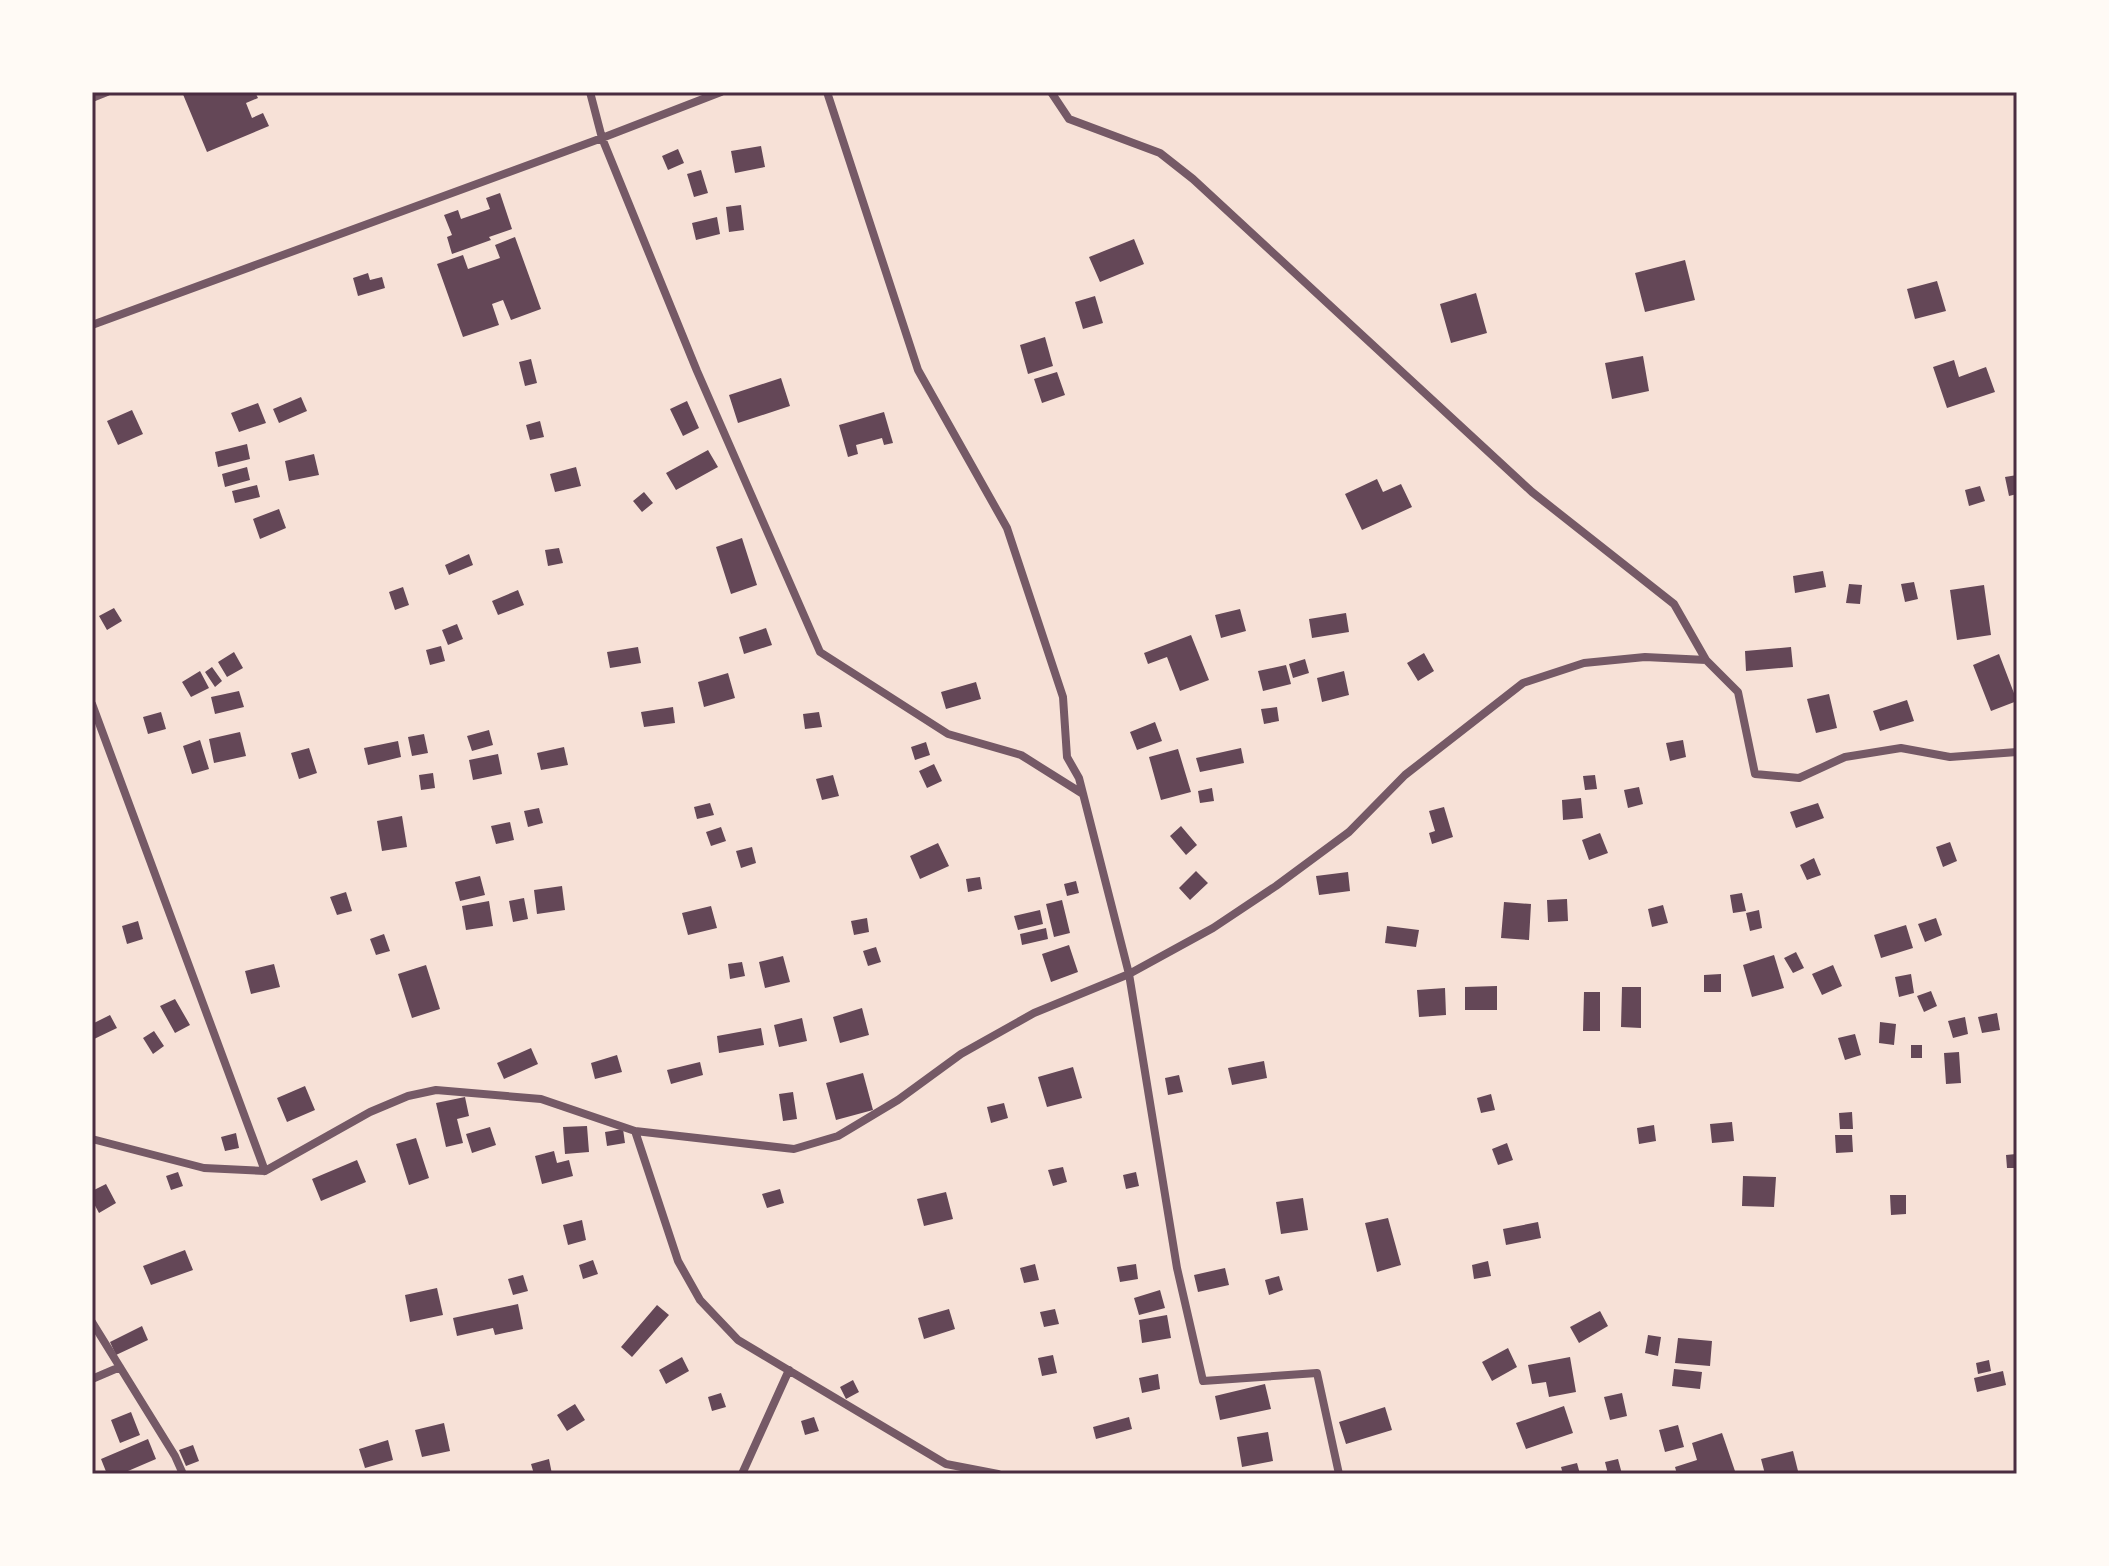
<svg xmlns="http://www.w3.org/2000/svg" width="2109" height="1566" font-family="'IBM Plex Sans',sans-serif">
<style>
.building{fill:#644757}
.lines{fill:none;stroke-linecap:round;stroke-linejoin:round}
.minor{stroke:#755966;stroke-width:8}
.neatline{fill:none;stroke:#4a2c40;stroke-width:3}
</style>
<rect width="100%" height="100%" fill="#f7e1d7"/>
<path class="building" d="M182 92H255L258 98 246 103 252 118 263 113 269 126 207 152Z
M761 146 765 167 735 173 731 151Z
M678 149 684 163 668 170 662 156Z
M701 170 708 193 694 197 687 174Z
M500 193 512 229 489 237 491 240 452 254 447 237 452 235 444 215 458 210 461 219 490 209 486 198Z
M741 205 744 230 729 232 726 207Z
M717 217 720 234 696 240 692 223Z
M515 237 541 309 511 320 503 300 492 304 499 325 463 337 437 264 463 255 468 269 500 258 495 245Z
M1134 239 1144 264 1100 282 1089 257Z
M1685 260 1695 300 1645 312 1635 273Z
M368 273 370 280 382 277 385 288 358 296 353 278Z
M1937 281 1946 311 1915 319 1907 289Z
M1476 293 1487 333 1451 343 1440 304Z
M1095 296 1103 323 1083 329 1075 302Z
M1045 337 1053 366 1028 374 1020 345Z
M1643 356 1649 391 1612 399 1605 363Z
M531 359 537 383 525 386 519 362Z
M1954 360 1959 377 1986 367 1995 392 1947 408 1933 367Z
M1057 372 1065 395 1042 403 1034 379Z
M781 378 790 406 738 423 729 395Z
M301 397 307 411 279 423 273 409Z
M687 401 699 428 683 436 670 409Z
M258 403 266 423 239 432 231 413Z
M132 410 143 434 118 445 107 421Z
M884 412 893 443 884 445 882 438 856 445 858 454 848 457 839 425Z
M540 421 544 437 530 440 526 425Z
M247 444 250 459 218 467 215 452Z
M708 450 718 467 676 490 666 473Z
M314 454 319 475 289 481 285 461Z
M247 467 250 480 225 487 222 474Z
M576 467 581 486 555 492 550 474Z
M2017 475V494L2009 496 2005 477Z
M1377 479 1383 492 1401 484 1412 507 1362 530 1345 494Z
M257 485 260 497 235 503 232 491Z
M1980 486 1985 501 1969 506 1965 490Z
M644 492 653 503 642 512 633 501Z
M279 509 286 528 260 539 253 519Z
M742 538 757 585 731 594 716 547Z
M559 548 563 563 548 566 545 550Z
M469 554 473 565 449 575 445 565Z
M1823 571 1826 587 1795 593 1793 576Z
M1914 582 1918 599 1905 602 1901 584Z
M1849 584 1862 585 1860 604 1846 603Z
M1984 585 1991 635 1957 640 1950 590Z
M403 587 409 605 395 610 389 592Z
M518 590 524 605 498 615 492 601Z
M114 608 122 621 107 630 99 616Z
M1240 609 1246 631 1221 638 1215 615Z
M1346 613 1349 632 1312 638 1309 619Z
M457 624 463 639 448 645 442 630Z
M766 628 772 645 744 654 739 637Z
M1191 635 1209 680 1180 691 1167 657 1148 664 1144 653Z
M441 646 445 661 430 665 426 650Z
M638 647 641 663 610 668 607 652Z
M1791 647 1793 667 1746 671 1745 651Z
M234 652 243 668 227 677 218 662Z
M1424 653 1434 671 1418 681 1407 663Z
M1999 654 2017 701 1991 711 1973 665Z
M1305 659 1309 673 1293 678 1289 664Z
M1286 665 1291 684 1263 691 1258 671Z
M212 667 222 681 215 687 205 672Z
M200 671 209 688 191 697 182 682Z
M1344 671 1349 695 1322 702 1317 678Z
M728 673 735 698 704 707 698 682Z
M976 682 981 699 946 709 941 692Z
M239 691 244 707 215 714 211 697Z
M1829 694 1837 728 1816 733 1807 699Z
M1907 700 1914 721 1880 731 1873 711Z
M673 707 675 723 644 727 641 712Z
M1277 707 1279 721 1264 724 1261 709Z
M161 712 166 729 148 734 143 717Z
M819 712 822 727 805 729 803 714Z
M1155 722 1162 741 1137 750 1130 732Z
M489 730 493 745 472 751 467 736Z
M240 732 246 756 214 763 209 739Z
M424 734 428 753 412 756 408 737Z
M200 740 209 769 192 774 183 746Z
M1683 740 1686 757 1670 761 1666 743Z
M398 741 401 757 368 765 364 748Z
M926 742 930 755 915 760 911 747Z
M564 747 568 765 541 770 537 753Z
M309 748 317 773 299 779 291 753Z
M1241 748 1244 763 1200 772 1196 758Z
M1178 749 1191 792 1161 800 1149 757Z
M498 754 502 774 473 780 469 760Z
M934 764 942 781 927 788 919 771Z
M433 773 435 788 421 790 419 775Z
M833 775 839 796 822 800 816 779Z
M1595 775 1597 789 1585 790 1583 776Z
M1639 787 1643 804 1628 808 1624 790Z
M1212 788 1214 801 1200 803 1198 791Z
M1581 798 1583 818 1563 820 1562 800Z
M710 803 714 815 697 819 694 807Z
M1818 803 1824 818 1796 828 1790 812Z
M1444 807 1453 837 1432 844 1429 833 1435 831 1429 811Z
M539 808 543 823 528 827 524 811Z
M402 816 407 847 382 851 377 821Z
M510 822 514 840 496 844 491 826Z
M1181 826 1197 845 1186 855 1170 836Z
M721 827 726 841 711 846 706 832Z
M1600 833 1608 853 1589 860 1582 840Z
M1950 842 1957 861 1943 867 1936 847Z
M938 843 949 866 920 879 910 856Z
M752 847 756 863 741 868 736 851Z
M1814 858 1821 875 1807 880 1800 865Z
M1196 871 1208 883 1190 900 1179 888Z
M1348 872 1350 891 1319 895 1316 876Z
M480 876 485 895 460 901 455 882Z
M980 877 982 889 968 892 966 879Z
M1076 881 1079 893 1067 896 1064 884Z
M562 886 565 910 537 914 534 890Z
M346 892 352 911 337 915 330 897Z
M1742 893 1746 911 1733 913 1730 895Z
M524 898 528 919 513 922 509 901Z
M1567 899 1568 921 1548 922 1547 900Z
M1062 900 1070 933 1054 937 1046 904Z
M489 901 493 926 466 930 462 906Z
M1504 902 1531 904 1529 940 1501 938Z
M1663 905 1668 923 1652 927 1648 909Z
M711 906 717 928 688 935 682 913Z
M1040 910 1043 924 1018 930 1014 916Z
M1759 910 1762 928 1750 931 1746 913Z
M867 918 869 932 854 935 851 921Z
M1936 918 1942 935 1925 942 1918 924Z
M138 921 143 939 127 944 122 926Z
M1906 925 1913 948 1881 958 1874 935Z
M1387 926 1419 930 1416 947 1385 943Z
M1046 928 1048 939 1022 945 1020 934Z
M384 934 390 951 376 955 370 939Z
M1069 945 1078 972 1051 982 1042 954Z
M876 947 881 962 868 966 863 951Z
M1796 952 1804 968 1793 973 1784 958Z
M1774 955 1784 988 1752 997 1743 965Z
M783 956 790 982 765 988 759 962Z
M742 962 745 976 730 979 728 964Z
M274 964 280 987 251 994 245 971Z
M426 965 440 1009 412 1018 398 974Z
M1833 965 1842 986 1822 995 1812 974Z
M1721 974V992H1704V975Z
M1911 974 1914 993 1899 997 1895 977Z
M1497 986V1010H1465V987Z
M1622 987H1641V1028L1621 1027Z
M1445 988 1446 1015 1419 1017 1417 990Z
M1931 991 1937 1006 1924 1012 1917 996Z
M1584 992H1600V1031H1583Z
M175 999 190 1025 175 1033 160 1006Z
M862 1008 869 1035 840 1043 833 1017Z
M1997 1013 2000 1030 1982 1033 1978 1017Z
M110 1015 117 1028 92 1040V1024Z
M1965 1017 1968 1034 1953 1038 1948 1021Z
M802 1018 807 1041 779 1047 774 1025Z
M1880 1022 1896 1024 1894 1045 1879 1043Z
M761 1028 764 1045 719 1053 717 1036Z
M154 1031 164 1046 153 1054 143 1038Z
M1855 1034 1861 1055 1845 1060 1838 1038Z
M1911 1045H1922V1058H1911Z
M531 1048 538 1064 504 1079 497 1063Z
M1959 1052 1961 1083 1946 1084 1944 1053Z
M617 1055 622 1072 595 1079 591 1063Z
M1264 1061 1267 1078 1232 1085 1228 1068Z
M700 1062 703 1075 671 1084 667 1070Z
M1073 1067 1082 1098 1047 1107 1038 1077Z
M863 1073 873 1110 836 1120 826 1083Z
M1179 1075 1183 1092 1168 1095 1165 1078Z
M305 1086 315 1110 287 1122 277 1098Z
M793 1092 797 1119 783 1121 779 1094Z
M1491 1094 1495 1110 1481 1113 1477 1098Z
M465 1097 469 1116 457 1119 463 1143 446 1147 436 1103Z
M1004 1103 1008 1118 991 1123 987 1107Z
M1852 1112 1853 1129H1840L1839 1113Z
M1732 1122 1734 1141 1712 1143 1710 1124Z
M1654 1125 1656 1141 1639 1144 1637 1128Z
M587 1126 589 1152 565 1154 563 1127Z
M490 1127 496 1145 472 1153 466 1134Z
M623 1129 625 1143 607 1146 605 1132Z
M236 1133 239 1148 225 1151 221 1137Z
M1835 1135H1852L1853 1152 1836 1153Z
M416 1138 429 1178 409 1185 396 1144Z
M1507 1143 1513 1160 1498 1165 1492 1149Z
M554 1151 557 1163 569 1160 573 1176 542 1184 535 1156Z
M2016 1154 2017 1168H2007L2006 1155Z
M357 1160 366 1182 321 1201 312 1179Z
M1063 1167 1067 1182 1053 1186 1048 1170Z
M178 1172 183 1186 171 1190 166 1176Z
M1136 1172 1139 1186 1126 1189 1123 1175Z
M1743 1176 1776 1177 1774 1207 1742 1206Z
M106 1184 116 1203 99 1213 92 1200V1191Z
M780 1189 784 1203 767 1208 762 1194Z
M946 1192 953 1219 924 1226 917 1199Z
M1890 1195H1906V1214L1891 1215Z
M1303 1198 1308 1230 1281 1234 1276 1202Z
M1388 1218 1401 1265 1377 1272 1365 1223Z
M582 1220 586 1240 568 1245 563 1225Z
M1538 1222 1541 1238 1506 1245 1503 1229Z
M185 1250 193 1270 151 1285 143 1266Z
M593 1260 598 1274 583 1279 579 1265Z
M1488 1261 1491 1276 1474 1279 1472 1265Z
M1035 1264 1039 1280 1024 1283 1020 1268Z
M1136 1264 1138 1279 1120 1282 1117 1267Z
M1225 1268 1229 1285 1198 1292 1194 1275Z
M523 1275 528 1291 513 1295 508 1279Z
M1279 1276 1283 1290 1269 1295 1265 1280Z
M437 1288 443 1315 410 1322 405 1295Z
M1160 1290 1165 1308 1139 1315 1134 1298Z
M518 1304 523 1329 495 1335 493 1328 457 1336 453 1318Z
M657 1305 669 1315 632 1357 621 1347Z
M949 1309 955 1329 924 1339 918 1318Z
M1055 1309 1059 1324 1044 1327 1040 1312Z
M1600 1311 1608 1326 1579 1343 1570 1327Z
M1167 1315 1171 1338 1142 1343 1139 1320Z
M142 1326 148 1340 116 1355 110 1342Z
M1648 1335 1661 1337 1658 1356 1645 1353Z
M1678 1338 1712 1341 1710 1366 1675 1363Z
M1508 1348 1517 1367 1492 1381 1482 1362Z
M1053 1355 1057 1373 1042 1376 1038 1358Z
M682 1357 689 1371 666 1384 659 1370Z
M1570 1357 1576 1392 1549 1397 1546 1382 1532 1384 1528 1365Z
M1989 1360 1991 1371 1978 1374 1976 1363Z
M1674 1369 1702 1372 1700 1389 1672 1386Z
M2003 1371 2006 1385 1977 1392 1974 1378Z
M1158 1374 1160 1389 1142 1393 1139 1378Z
M853 1380 859 1392 846 1399 840 1387Z
M1265 1384 1271 1409 1220 1420 1215 1396Z
M721 1393 726 1407 712 1411 708 1397Z
M1622 1393 1627 1416 1610 1420 1604 1397Z
M575 1404 585 1420 567 1431 557 1415Z
M1564 1406 1573 1433 1526 1449 1516 1423Z
M1385 1407 1392 1430 1346 1444 1339 1422Z
M131 1412 140 1435 120 1443 111 1420Z
M814 1417 819 1431 805 1435 801 1421Z
M1129 1417 1132 1429 1096 1439 1093 1427Z
M444 1423 450 1451 422 1457 415 1430Z
M1678 1425 1684 1447 1665 1452 1659 1430Z
M1268 1432 1273 1461 1242 1467 1237 1437Z
M1722 1433 1736 1474H1677L1675 1467 1697 1460 1692 1443Z
M148 1439 156 1459 121 1474H107L101 1459Z
M388 1440 393 1460 365 1468 359 1449Z
M193 1445 199 1461 186 1466 179 1450Z
M1793 1451 1798 1471 1787 1474H1765L1761 1459Z
M549 1459 552 1474H534L531 1464Z
M1618 1459 1622 1474H1608L1605 1462Z
M1577 1463 1580 1474H1563L1561 1467Z"/>
<g class="lines">
<path class="minor" d="M590 92 602 138 697 371 820 652 948 734 1021 755 1083 794
M827 92 918 370 1007 528 1063 697 1067 757 1079 778 1129 974 1177 1268 1203 1381 1317 1373 1339 1474
M1051 92 1069 119 1160 153 1193 179 1532 492 1674 604 1706 660
M92 98 107 92
M92 325 602 138 721 92
M92 704 265 1171
M635 1131 678 1261 700 1300 738 1340 946 1464 998 1474
M92 1139 204 1168 265 1171 370 1112 408 1096 436 1090 541 1099 635 1131 794 1149 838 1136 898 1100 961 1054 1034 1013 1129 974 1213 928 1276 886 1349 832 1405 775 1523 683 1584 663 1645 657 1706 660 1738 692 1755 774 1799 778 1845 757 1901 748 1950 757 2017 752
M92 1322 175 1456 183 1474
M92 1379 120 1367
M742 1474 789 1370"/>
</g>
<rect width="2109" height="1566" fill="none" stroke="#fffaf5" stroke-width="188"/>
<rect x="94" y="94" width="1921" height="1378" class="neatline"/>
</svg>
